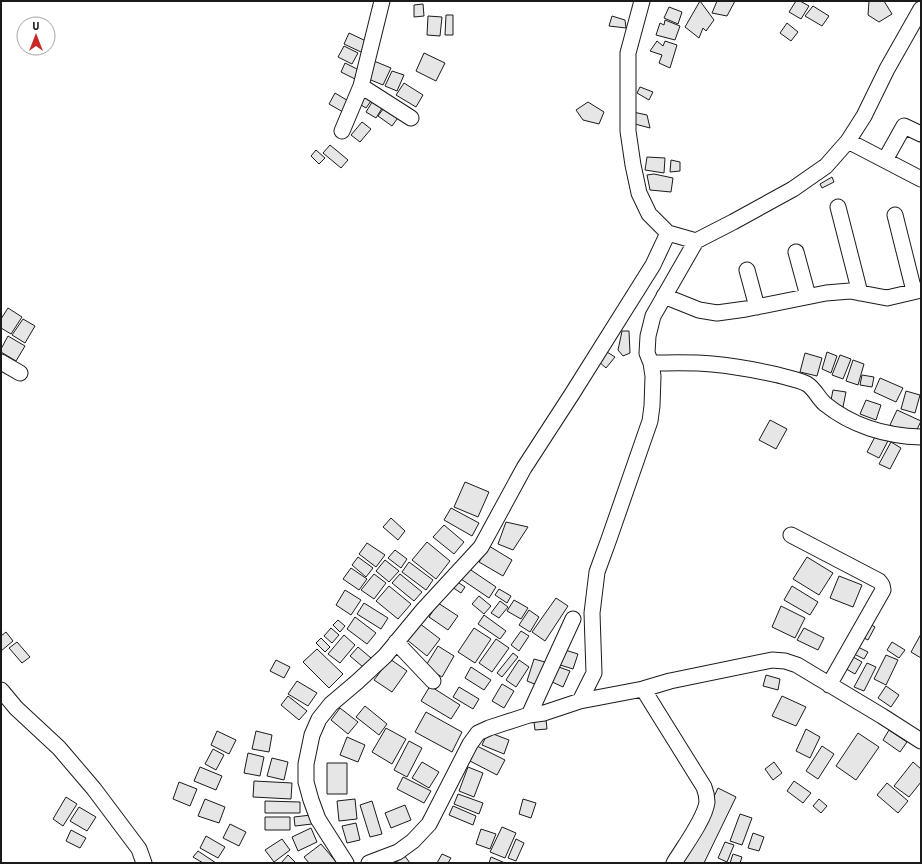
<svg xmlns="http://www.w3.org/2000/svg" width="922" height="864" font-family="'Source Sans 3',sans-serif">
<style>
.building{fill:#e6e6e6;stroke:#1a1a1a}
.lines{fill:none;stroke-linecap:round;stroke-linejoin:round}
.minor-casing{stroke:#1a1a1a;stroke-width:17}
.minor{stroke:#fff;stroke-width:15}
</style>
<rect width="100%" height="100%" fill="#fff"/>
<path class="building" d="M700 1 714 20 706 31 703 28 699 38 685 27Z
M717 1H735L727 16 712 13Z
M796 1H800L809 6 801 19 789 12Z
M869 1H884L892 14 879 22 868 15Z
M423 4 424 16 414 17V5Z
M813 6 829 16 822 26 805 16Z
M669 7 682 12 678 24 664 18Z
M446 15H453V35H445Z
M428 16 442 17 440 36 427 35Z
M612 16 625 20 626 28 609 26Z
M665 20 680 26 675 40 656 35 660 23 664 25Z
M787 23 798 32 791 41 780 33Z
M349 33 366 41 361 52 344 44Z
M657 41 663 46 665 41 677 45 670 68 659 63 662 55 650 51Z
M344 46 358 53 352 64 338 57Z
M424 53 445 63 436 81 416 71Z
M374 61 391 68 383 85 366 78Z
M345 63 359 70 355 79 341 72Z
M392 71 404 75 397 91 385 86Z
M404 83 423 95 416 107 396 95Z
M640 87 653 92 649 100 637 93Z
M335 93 350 102 343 112 329 104Z
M366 93 373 98 366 108 358 103Z
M374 99 384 105 376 118 366 112Z
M588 102 604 112 599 124 583 120 576 110Z
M386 105 400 115 392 126 378 116Z
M633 112 647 115 650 128 635 124Z
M362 122 371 129 360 142 351 135Z
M330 145 348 160 341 168 323 153Z
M316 150 325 158 319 164 311 156Z
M647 157 665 158 664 173 645 170Z
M671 160 680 162V171L670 172Z
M654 174 673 178 671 192 650 190 647 175Z
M832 177 834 182 822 188 820 184Z
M8 308 22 317 11 334 1 328V319Z
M23 319 35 326 25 343 12 335Z
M622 331H629L630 353 623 356 618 350Z
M8 336 25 346 16 361 1 352V349Z
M607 352 615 357 606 368 597 360Z
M827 352 837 356 831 373 822 369Z
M805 353 822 358 817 376 800 372Z
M840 355 851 359 843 379 832 375Z
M853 360 864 364 858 385 846 381Z
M862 375 874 377 872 387 860 385Z
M880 378 903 388 896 402 874 392Z
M833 390 846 392 843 407 830 405Z
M906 391 920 395 915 413 901 409Z
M866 400 881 405 876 420 860 414Z
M897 410 921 421 914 436 890 425Z
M770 420 787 429 776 449 759 440Z
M877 433 889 439 879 458 867 452Z
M891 442 901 448 890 469 879 464Z
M465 482 489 492 478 517 454 507Z
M451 508 479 523 472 536 444 520Z
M391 518 405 531 398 540 383 527Z
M506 522 528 527 513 550 498 544Z
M444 525 464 542 454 554 433 537Z
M427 542 450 561 436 579 412 560Z
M367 543 385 555 376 567 359 554Z
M489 546 512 560 503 576 479 562Z
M395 550 407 559 401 568 388 558Z
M358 557 373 568 366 577 352 565Z
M807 557 833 573 819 595 793 579Z
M385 560 399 571 389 582 376 571Z
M409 562 433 580 426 590 402 572Z
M351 568 367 579 359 590 343 579Z
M468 568 496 587 489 598 461 579Z
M374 574 386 583 374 599 361 590Z
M400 574 422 592 414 601 392 583Z
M839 576 862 585 853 607 830 598Z
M456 581 465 587 461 593 452 587Z
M389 586 411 604 398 619 376 601Z
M792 586 818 602 810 615 784 600Z
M499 589 511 596 507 603 495 595Z
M345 590 361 600 351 615 336 605Z
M479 596 491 606 484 614 472 604Z
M556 598 568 606 545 641 532 632Z
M514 600 528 608 521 619 507 611Z
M500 601 508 607 499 618 491 613Z
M364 603 388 618 381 629 357 614Z
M438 603 458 616 448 630 429 617Z
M781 606 805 618 795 638 772 627Z
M529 610 539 617 530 632 519 625Z
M484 615 506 631 500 639 478 624Z
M355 617 376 633 367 644 347 629Z
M338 620 345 626 340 632 333 625Z
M866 622 875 627 868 640 858 635Z
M419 623 440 639 427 656 406 639Z
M331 628 339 635 332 643 324 636Z
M474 628 491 639 475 663 458 652Z
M804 628 824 638 818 650 797 640Z
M521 631 529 636 519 651 511 645Z
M6 632 13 641 1 651V636Z
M921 634V658L911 652Z
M344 635 355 645 340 663 328 654Z
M321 638 330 647 325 652 316 643Z
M496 639 509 648 492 672 479 663Z
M17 642 30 657 22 663 9 648Z
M892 642 905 650 899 658 887 650Z
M854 645 868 652 864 659 850 652Z
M438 646 454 656 442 677 425 667Z
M358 647 371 658 363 667 350 656Z
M317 649 343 674 329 688 303 662Z
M562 649 578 654 573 669 557 664Z
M513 653 518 657 502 677 497 673Z
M848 654 862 662 855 674 841 666Z
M886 655 898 660 886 685 874 679Z
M390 659 407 671 392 692 374 680Z
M534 659 545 662 537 685 527 681Z
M276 660 290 667 284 678 270 671Z
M519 660 529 667 516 687 506 680Z
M867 663 876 667 864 691 854 687Z
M556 666 570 671 563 687 550 681Z
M471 667 491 680 484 690 465 678Z
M766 675 780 679 778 690 763 686Z
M297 681 317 693 308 706 288 694Z
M502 684 514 691 504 708 492 701Z
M430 686 460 705 451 719 421 701Z
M886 686 899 695 891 707 878 698Z
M459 687 479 699 473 709 453 697Z
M288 696 307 711 299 720 281 705Z
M782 696 806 707 796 726 772 716Z
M365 706 387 724 379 735 356 717Z
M340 708 358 722 348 734 331 720Z
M426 712 462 732 452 752 415 732Z
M546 720 547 729 535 730 534 722Z
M386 728 406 739 392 764 372 752Z
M806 729 820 737 810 758 796 751Z
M889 730 907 742 900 752 883 740Z
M217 731 236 740 229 754 211 745Z
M256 731 272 735 269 752 252 749Z
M488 732 509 740 504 754 482 745Z
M858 733 879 747 856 780 836 766Z
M347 737 365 745 358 762 340 755Z
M409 741 422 748 407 777 394 770Z
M477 746 505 760 497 775 470 761Z
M822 746 834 754 818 779 806 771Z
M213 749 224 755 216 770 205 764Z
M248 753 264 757 260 776 244 773Z
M272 758 288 762 284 780 267 776Z
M422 762 439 772 429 788 412 778Z
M774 762 782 773 773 780 765 769Z
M913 762 921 769V782L909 797 894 786Z
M327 763H347V794H327Z
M200 767 222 776 216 790 194 781Z
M468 767 483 773 474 797 459 791Z
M403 777 431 791 424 803 397 789Z
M254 781 292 783 291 799 253 797Z
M794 781 811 793 803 803 787 791Z
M179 782 197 789 190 806 173 799Z
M887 783 908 801 898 813 877 795Z
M718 788 736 797 704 863H683Z
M458 794 483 803 479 814 454 804Z
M66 797 77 804 63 826 53 819Z
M205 799 225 807 219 823 198 816Z
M355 799 357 819 339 821 337 801Z
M523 799 536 803 531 818 519 814Z
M819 799 827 806 821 813 813 806Z
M265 801 300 802V813H265Z
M372 801 382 834 370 837 360 805Z
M405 805 411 820 391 828 385 813Z
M453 806 476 816 473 825 449 815Z
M79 807 96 817 87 831 70 821Z
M740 814 752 818 742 845 730 841Z
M311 815 312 824 295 826 294 817Z
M265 817H290V830H265Z
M356 823 360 840 347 843 342 826Z
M230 824 246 832 239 846 223 838Z
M502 827 516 833 505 858 490 852Z
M311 828 317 842 298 851 292 837Z
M481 829 496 834 490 849 476 844Z
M71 830 86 838 80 848 66 841Z
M753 833 764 837 759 851 748 848Z
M206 836 225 847 218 858 200 848Z
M282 839 290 850 274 862 265 850Z
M516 839 524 843 516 861 508 858Z
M725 842 734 845 727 862 718 858Z
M321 844 337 863H309L304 857Z
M198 851 216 863H203L193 857Z
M442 854 451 858 448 863H437Z
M733 854 742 857 740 863H730Z
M288 855 296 863H281Z
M404 855 410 863H398L396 860Z
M491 857 505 863H489Z"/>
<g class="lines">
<g class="minor-casing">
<path id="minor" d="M642 1 628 53V131L633 165 639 193 649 214 668 233
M361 86 411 118
M342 131 361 86 382 1
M848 141 921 179
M885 160 904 126 921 134
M838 207 860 293
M895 215 914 291
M696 241 733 222 793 189 826 166 848 141 864 116 887 69 921 9
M796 252 808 296
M747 270 757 307
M664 296 699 310 717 313 746 309 826 293 850 291 887 298 921 290
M1 362 20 373
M651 363C671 363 692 362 712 364 734 366 756 370 778 375 787 378 798 379 807 384 815 389 818 398 825 404 852 426 887 436 921 437
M791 535 879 581 882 585 883 590 829 685
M396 642 433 681
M643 689 704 787C706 792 707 797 707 802 705 819 683 848 674 863
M1 690 16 708 59 748 94 789 139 849 144 863
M529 715 573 619
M346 863 318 819 311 800 306 782V764L312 735 319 719 331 704 357 682 385 656 423 610 481 547 524 468 572 394 653 265 668 233 696 241 653 316 648 336 647 353 651 363 653 376 652 406 650 421 609 539 597 572 592 613 594 673 580 701
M369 863 398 852 413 841 429 824 470 744 478 733 489 728 529 715 544 713 580 701 643 689 670 681 772 660 785 661 797 665 882 716 921 741"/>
</g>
<use href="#minor" class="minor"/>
</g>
<rect width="922" height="864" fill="none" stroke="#1a1a1a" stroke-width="4"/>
<g transform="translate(36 36)"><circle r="19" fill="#ffffff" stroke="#a3a3a3"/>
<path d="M0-3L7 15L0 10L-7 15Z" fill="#c62828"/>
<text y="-6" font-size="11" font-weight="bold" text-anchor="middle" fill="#1a1a1a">U</text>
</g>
</svg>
